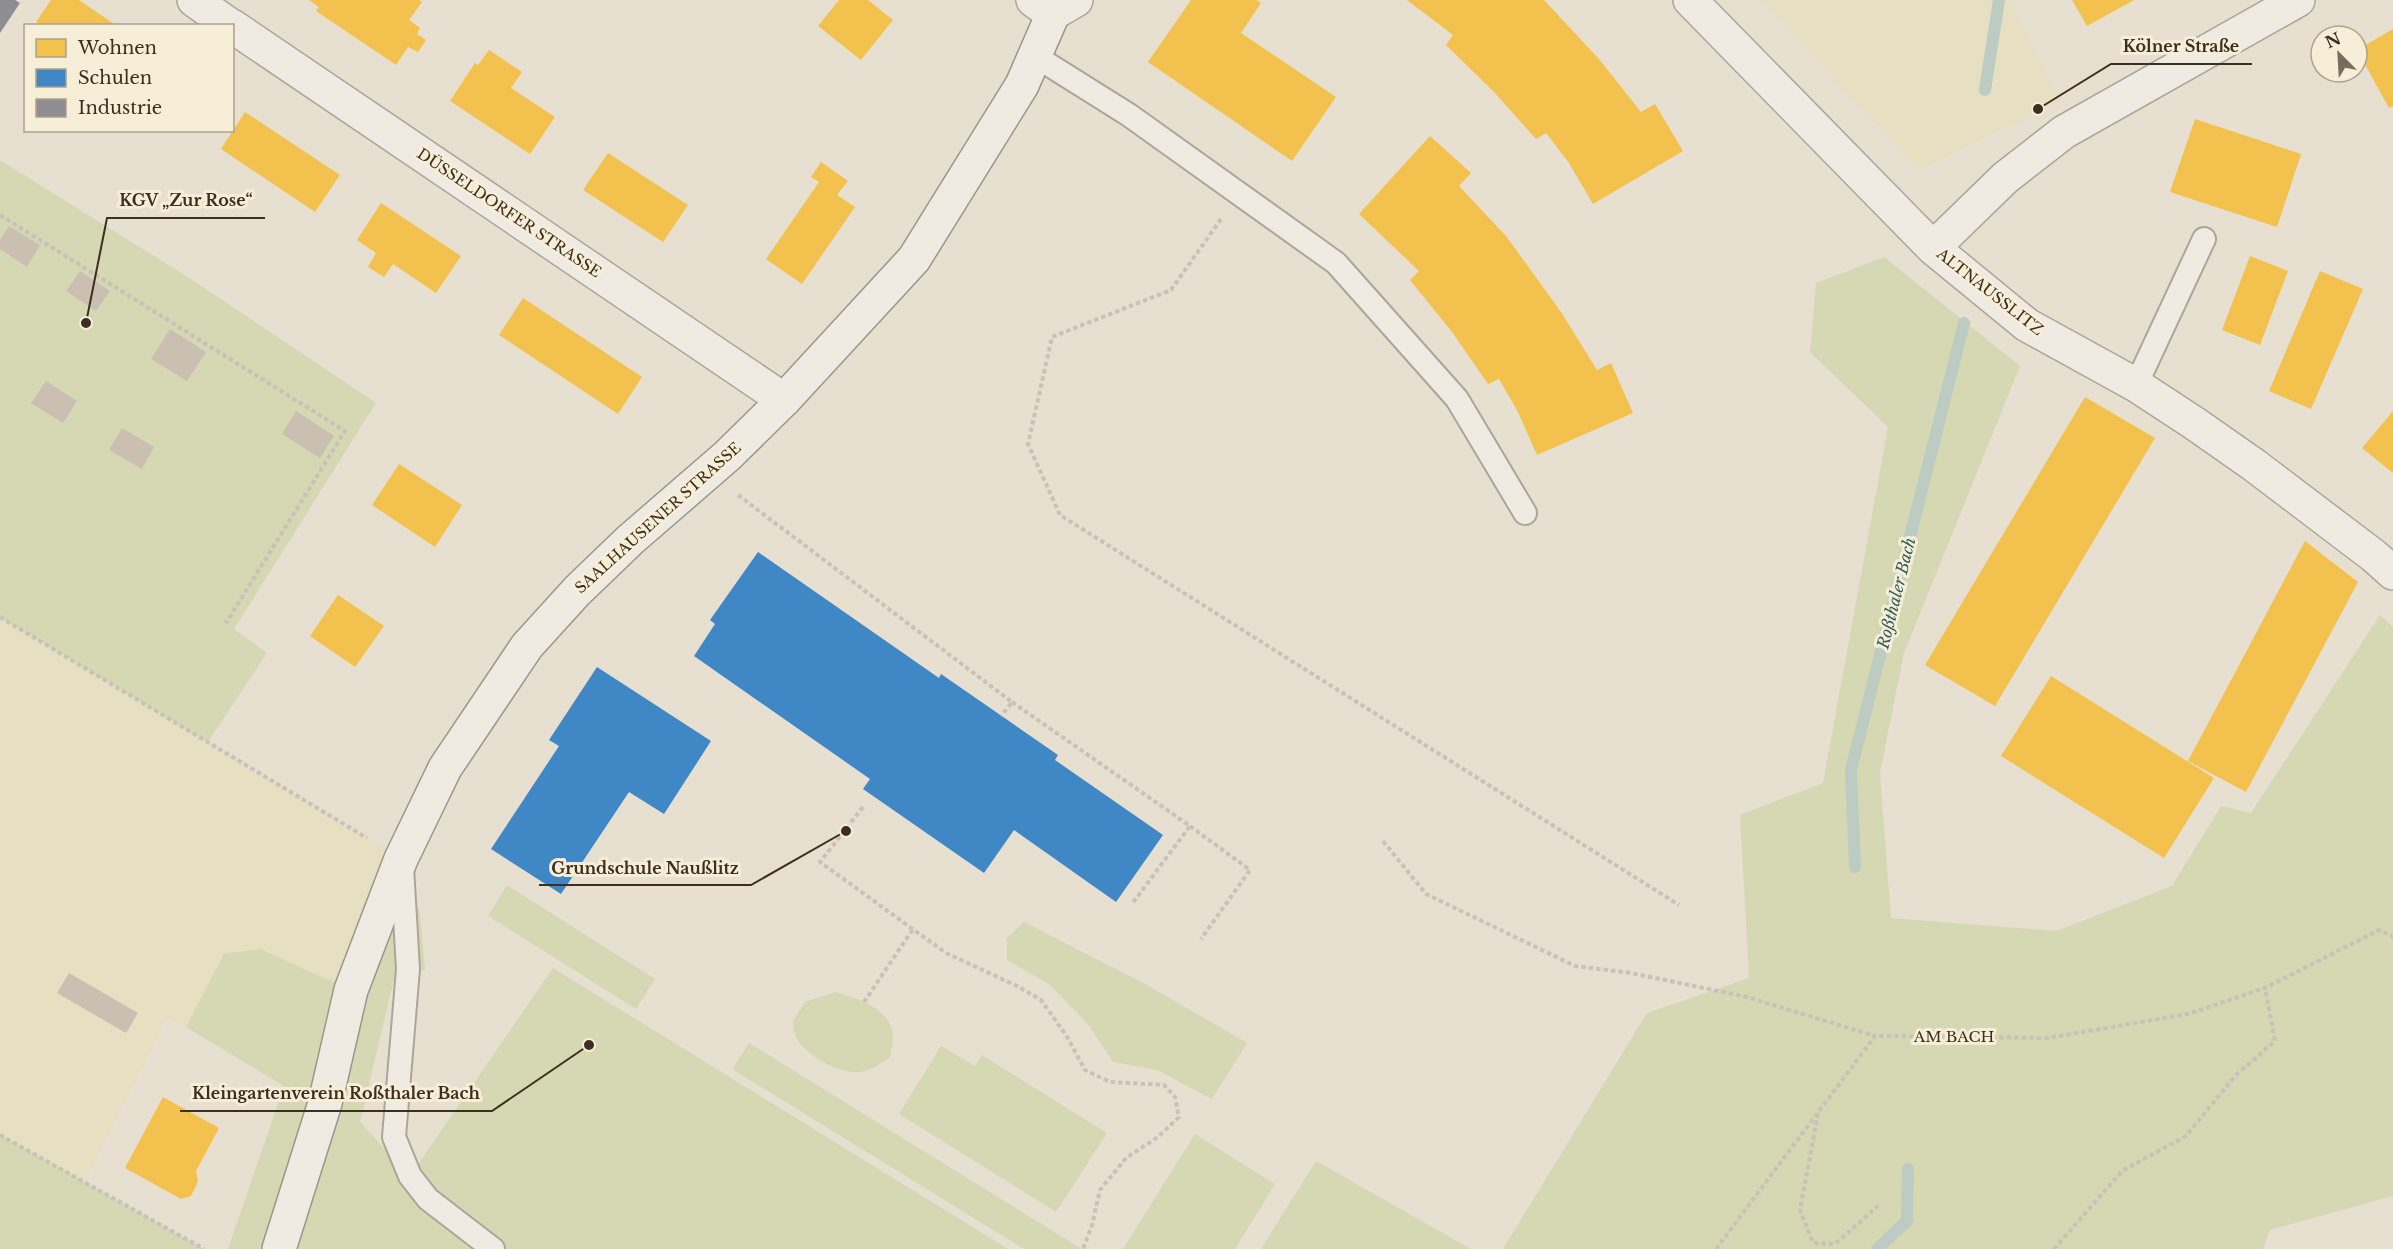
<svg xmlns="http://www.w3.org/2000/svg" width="2393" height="1249" font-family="'Libre Baskerville',serif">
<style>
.farmland{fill:#e6dfc2}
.green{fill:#d6d7b3}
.homes{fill:#f2c14e}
.schools{fill:#3f88c5}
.industry{fill:#8d8d92}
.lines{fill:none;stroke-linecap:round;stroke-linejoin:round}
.stream{stroke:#bcccc2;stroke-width:12}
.building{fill:#cbbfb2}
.lane-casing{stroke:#ada599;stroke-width:26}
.street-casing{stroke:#ada599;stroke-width:36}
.secondary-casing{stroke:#9c958a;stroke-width:36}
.path{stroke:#c8c2b9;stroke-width:4;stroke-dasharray:4.5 3;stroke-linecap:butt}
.lane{stroke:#efebe3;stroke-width:22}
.street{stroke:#efebe3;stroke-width:33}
.secondary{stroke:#efebe3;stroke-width:33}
.labels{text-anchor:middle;stroke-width:6;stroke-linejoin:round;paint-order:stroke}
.street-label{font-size:15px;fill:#3d2e20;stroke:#f7eed8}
.water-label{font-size:16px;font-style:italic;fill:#2f5d5a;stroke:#f7eed8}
.leader{fill:none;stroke:#3d2e20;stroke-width:2}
.callout-dot{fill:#3d2e20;stroke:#f7eed8;stroke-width:2}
.callout-label{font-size:16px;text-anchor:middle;font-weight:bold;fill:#3d2e20;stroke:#f7eed8;stroke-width:6;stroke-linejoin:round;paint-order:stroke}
</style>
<rect width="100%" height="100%" fill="#e7e0d1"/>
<path class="farmland" d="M1763 0H2009L2060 101 1919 171Z
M0 617 401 859 351 990 260 949 224 954 186 1027 167 1018 84 1182 0 1135Z"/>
<path class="green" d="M0 160 194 281 376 403 234 629 267 653 208 742 0 617Z
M1884 257 2020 366 1904 653 1880 773 1891 918 2056 931 2172 886 2221 806 2251 813 2380 615 2393 627V1196L2270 1230 2263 1249H1503L1647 1013 1749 978 1740 815 1823 783 1888 427 1810 352 1816 283Z
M401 859 420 914 425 970 397 967 360 1122 410 1176 553 968 1008 1249H228L284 1086 186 1027 224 954 260 949 351 990Z
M507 885 655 979 636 1009 488 916Z
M1024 922 1147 985 1247 1043 1212 1099 1157 1070 1113 1062 1087 1023 1049 984 1007 960V938Z
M835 992C858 998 892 1009 893 1037 893 1044 891 1051 890 1057 879 1065 866 1074 852 1072 833 1070 802 1053 795 1035 793 1031 793 1025 793 1021L805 1002Z
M749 1043 1082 1249H1024L732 1069Z
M941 1046 975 1066 982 1055 1107 1133 1056 1212 899 1114Z
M1195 1134 1275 1184 1235 1249H1123Z
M0 1135 204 1249H0Z
M1316 1161 1471 1249H1261Z"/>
<path class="homes" d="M51 0H79L117 26H40L36 22Z
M309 0H419L422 2 409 20 420 28 417 34 426 40 418 52 408 47 396 65 316 11 319 7Z
M839 0H868L893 20 861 60 818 26Z
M1191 0H1256L1261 3 1241 33 1336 97 1292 161 1148 62Z
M1407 0H1544L1599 59 1641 112 1655 104 1683 151 1593 204 1569 163 1546 133 1536 139 1494 92 1446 45 1453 35Z
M2072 0H2134L2087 26Z
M2393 29V106L2389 108 2357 50Z
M489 50 522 72 511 88 555 117 530 154 450 101 475 63 478 65Z
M245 112 340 175 315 212 221 149Z
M2195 119 2301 154 2277 227 2170 192Z
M1430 136 1471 173 1459 186 1506 236 1561 312 1597 370 1611 363 1633 413 1537 455 1518 412 1499 379 1488 384 1452 332 1410 280 1419 271 1359 214Z
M608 153 688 205 663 242 583 190Z
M821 162 848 181 837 195 855 207 802 284 766 259 819 182 811 177Z
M381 203 461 256 436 293 393 264 384 277 368 267 376 253 357 240Z
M2250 256 2288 271 2260 345 2222 330Z
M2320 271 2363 289 2311 409 2269 391Z
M523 298 642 377 618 414 499 335Z
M2085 397 2155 438 1995 706 1925 665Z
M2393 411V473L2362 448Z
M399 464 462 505 435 547 372 505Z
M2305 541 2358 582 2246 792 2188 761Z
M338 595 384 626 355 667 310 636Z
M2051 676 2214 778 2164 858 2001 756Z
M163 1097 219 1128 196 1171 198 1182 191 1196 181 1199 125 1168Z"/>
<path class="schools" d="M758 552 939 678 941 674 1058 755 1055 760 1163 835 1116 902 1014 830 984 873 863 789 870 779 694 656 715 624 710 620Z
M597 667 711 741 664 814 629 792 561 894 491 849 559 746 549 740Z"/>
<path class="industry" d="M0 0H15L20 3 0 33Z"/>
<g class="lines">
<path class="stream" d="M1985 90 1999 0
M1855 867 1851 770 1964 323
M1877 1249 1907 1221 1908 1169"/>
</g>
<path class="building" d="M9 226 40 245 27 267 0 249V240Z
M80 271 110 291 96 311 66 291Z
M170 329 206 352 187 381 151 359Z
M46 381 77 401 63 423 31 403Z
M296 411 334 436 320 458 282 434Z
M122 428 154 447 142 469 109 450Z
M69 973 138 1013 126 1033 57 993Z"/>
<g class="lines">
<g class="lane-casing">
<path id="lane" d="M1035 56 1129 115 1336 263 1457 399 1525 513
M2136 385 2204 239
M402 867 408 969 394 1137 410 1176 428 1199 493 1249"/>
</g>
<g class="street-casing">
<path id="street" d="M194 0 231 26
M1033 0 1052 14 1076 0
M1690 0 1933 248 2027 325 2136 385 2194 423 2254 465 2374 556 2393 573
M232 26 784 400
M1933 248 2005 178 2064 132 2298 0"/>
</g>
<g class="secondary-casing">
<path id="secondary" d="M279 1249 325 1103 351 990 401 859 445 768 527 646 577 591 630 540 727 456 784 400 914 259 1022 85 1059 0"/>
</g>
<path class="path" d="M0 215 345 431 226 623
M1221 219 1171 290 1052 337 1028 444 1060 515 1679 905
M738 495 1012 702 1001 716
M0 617 367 838
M1012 702 1190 826 1132 904
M863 807 820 862 946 953 1017 986 1041 1000 1066 1035 1085 1070 1110 1082 1164 1085 1175 1097 1179 1117 1158 1137 1126 1158 1100 1190 1092 1225 1083 1249
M1190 826 1250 870 1201 939
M1383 841 1426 894 1575 966 1631 973 1747 997 1875 1036
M864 1002 913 929
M1818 1113 1800 1210 1813 1243 1835 1244 1878 1206
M0 1135 204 1249
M1716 1249 1875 1036 2047 1038 2188 1014 2265 988 2379 930 2393 937
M2054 1249 2122 1171 2186 1136 2235 1076 2275 1041 2265 988"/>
<use href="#lane" class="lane"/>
<use href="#street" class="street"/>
<use href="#secondary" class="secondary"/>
</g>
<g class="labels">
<g class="street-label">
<text transform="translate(509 213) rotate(34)" y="5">DÜSSELDORFER STRASSE</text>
<text transform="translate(1990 292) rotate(38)" y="5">ALTNAUSSLITZ</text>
<text transform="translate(658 518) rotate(-42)" y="5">SAALHAUSENER STRASSE</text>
<text x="1954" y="1042">AM BACH</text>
</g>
<g class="water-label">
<text transform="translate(1896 593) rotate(-76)" y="6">Roßthaler Bach</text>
</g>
</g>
<path class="leader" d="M2038 109L2111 64H2252M86 323L107 218H265M846 831L751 885H539M589 1045L492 1111H180"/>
<g class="callout-dot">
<circle cx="2038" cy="109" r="6"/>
<circle cx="86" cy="323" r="6"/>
<circle cx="846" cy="831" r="6"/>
<circle cx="589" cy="1045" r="6"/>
</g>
<g class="callout-label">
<text x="2181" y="52">Kölner Straße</text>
<text x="186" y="206">KGV „Zur Rose“</text>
<text x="645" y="874">Grundschule Naußlitz</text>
<text x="336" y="1099">Kleingartenverein Roßthaler Bach</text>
</g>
<rect x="24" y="24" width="210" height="108" fill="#f7eed8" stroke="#ada18e" stroke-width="1.5"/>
<rect x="36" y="39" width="30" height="18" fill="#f2c14e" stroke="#ada18e" stroke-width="1.5"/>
<text x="78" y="54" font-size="18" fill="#3d2e20">Wohnen</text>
<rect x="36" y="69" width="30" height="18" fill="#3f88c5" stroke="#ada18e" stroke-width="1.5"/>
<text x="78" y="84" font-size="18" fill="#3d2e20">Schulen</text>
<rect x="36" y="99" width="30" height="18" fill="#8d8d92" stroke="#ada18e" stroke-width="1.5"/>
<text x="78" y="114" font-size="18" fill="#3d2e20">Industrie</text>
<g transform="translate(2339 54) rotate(336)"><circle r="28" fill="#f7eed8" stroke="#ada18e" stroke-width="1.5"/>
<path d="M0-4.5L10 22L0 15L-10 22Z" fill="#786c5e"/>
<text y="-9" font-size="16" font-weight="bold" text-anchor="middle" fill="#3d2e20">N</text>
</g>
</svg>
